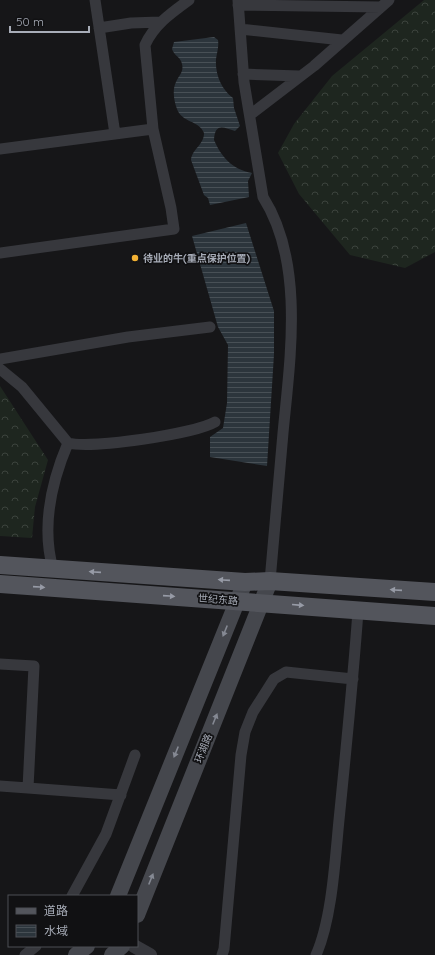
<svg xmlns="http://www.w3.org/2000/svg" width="435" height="955" font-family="Quicksand,'Noto Sans SC',sans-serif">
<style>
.forest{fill:url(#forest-crowns)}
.water{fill:url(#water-rules)}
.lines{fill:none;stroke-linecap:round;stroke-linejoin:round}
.minor{stroke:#37383d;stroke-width:11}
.tertiary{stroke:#37383d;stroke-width:14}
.secondary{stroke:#45474d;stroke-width:16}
.primary{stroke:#53555c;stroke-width:18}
.oneway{fill:#979ba6}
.oneway2{fill:#858993}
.poi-dot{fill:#f2b134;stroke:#111113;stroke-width:1.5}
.labels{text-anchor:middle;stroke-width:3.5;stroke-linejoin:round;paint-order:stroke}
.poi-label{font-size:10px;font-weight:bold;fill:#a8adb8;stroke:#111113;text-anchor:start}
.street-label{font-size:10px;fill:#a8adb8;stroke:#111113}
</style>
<defs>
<pattern id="forest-crowns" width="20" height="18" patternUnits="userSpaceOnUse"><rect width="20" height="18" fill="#1e261f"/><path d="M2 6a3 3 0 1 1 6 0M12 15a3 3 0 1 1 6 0" fill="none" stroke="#3c433d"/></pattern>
<pattern id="water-rules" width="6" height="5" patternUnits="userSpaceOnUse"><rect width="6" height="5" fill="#2c353c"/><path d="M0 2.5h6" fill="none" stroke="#485056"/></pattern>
</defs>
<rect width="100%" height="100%" fill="#161618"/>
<path class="forest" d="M424 0H435V252L405 268 350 255 299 194 278 153 294 124 332 76Z
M0 386 48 460 35 507 32 538 0 536Z"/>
<path class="water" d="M214 37 218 40C219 47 217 52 216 59 215 74 221 89 233 98L234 108 240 126 235 131C224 128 215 122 214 140 222 158 232 169 252 173L248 181 249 197 210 205 208 198 204 195 191 160C192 149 204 145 204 133 199 120 182 123 177 109 174 101 172 90 176 82 179 75 184 72 182 64 181 57 174 56 172 49L174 42Z
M246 223 274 311V354L267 466 210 457V437L223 428 227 403 228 345 218 327 192 236Z"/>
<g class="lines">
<path class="minor" d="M95 0 115 134
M238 0 244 82 263 197C305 263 290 359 283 433 279 482 274 532 270 581
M238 5 381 7
M99 28 131 23 160 22
M240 29 342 40
M243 74 299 76
M250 115 314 66 389 0
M153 129 145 45C154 25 171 13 189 0
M0 149 153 129 171 208 174 229 0 253
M0 359 128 337 210 327
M0 369 22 387 68 443C92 449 194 434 215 422
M53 569C41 526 51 483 68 443
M0 664 34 666 28 788 121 795
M0 786 28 788
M72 896 106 834 135 755
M25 955 36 946
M222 955 224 949 241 755 245 732 253 712 274 679 286 672 353 679
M316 955C332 919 335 860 339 820 346 750 353 681 358 611"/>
<path class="tertiary" d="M134 946 150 955"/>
<path class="secondary" d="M118 896 245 582
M137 915 270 581
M76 955 87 946
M112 955 122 946"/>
<path class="primary" d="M0 565 245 582 270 581 435 592
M0 584 435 616"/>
</g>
<defs><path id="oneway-solid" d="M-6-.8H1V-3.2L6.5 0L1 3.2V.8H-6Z"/></defs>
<g class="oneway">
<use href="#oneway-solid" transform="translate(95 572) rotate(-176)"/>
<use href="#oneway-solid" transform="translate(224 580) rotate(-176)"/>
<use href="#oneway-solid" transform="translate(39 587) rotate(4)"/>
<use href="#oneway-solid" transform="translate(396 590) rotate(-176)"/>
<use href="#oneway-solid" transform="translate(169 596) rotate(4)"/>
<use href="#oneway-solid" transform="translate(298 605) rotate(5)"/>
</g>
<g class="oneway2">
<use href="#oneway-solid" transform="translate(225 631) rotate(112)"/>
<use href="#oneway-solid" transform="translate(215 719) rotate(-68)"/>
<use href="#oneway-solid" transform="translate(176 752) rotate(112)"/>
<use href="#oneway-solid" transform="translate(151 879) rotate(-68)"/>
</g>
<circle class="poi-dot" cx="135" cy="258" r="4"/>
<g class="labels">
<g class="poi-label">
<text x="143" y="262">待业的牛(重点保护位置)</text>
</g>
<g class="street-label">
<text transform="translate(218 599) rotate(4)" y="4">世纪东路</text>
<text transform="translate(203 748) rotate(-68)" y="4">环湖路</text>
</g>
</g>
<rect x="8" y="895" width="130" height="52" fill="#111113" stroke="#4d4f55"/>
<rect x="16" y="908" width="20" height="6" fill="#53555c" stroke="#4d4f55"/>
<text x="44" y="915" font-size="12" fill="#a8adb8">道路</text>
<rect x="16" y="925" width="20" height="12" fill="url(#water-rules)" stroke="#4d4f55"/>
<text x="44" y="935" font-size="12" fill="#a8adb8">水域</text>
<path d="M10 26v6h79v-6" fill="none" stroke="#a8adb8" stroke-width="2"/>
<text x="16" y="26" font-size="12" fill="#a8adb8" stroke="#111113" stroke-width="3" paint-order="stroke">50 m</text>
</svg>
